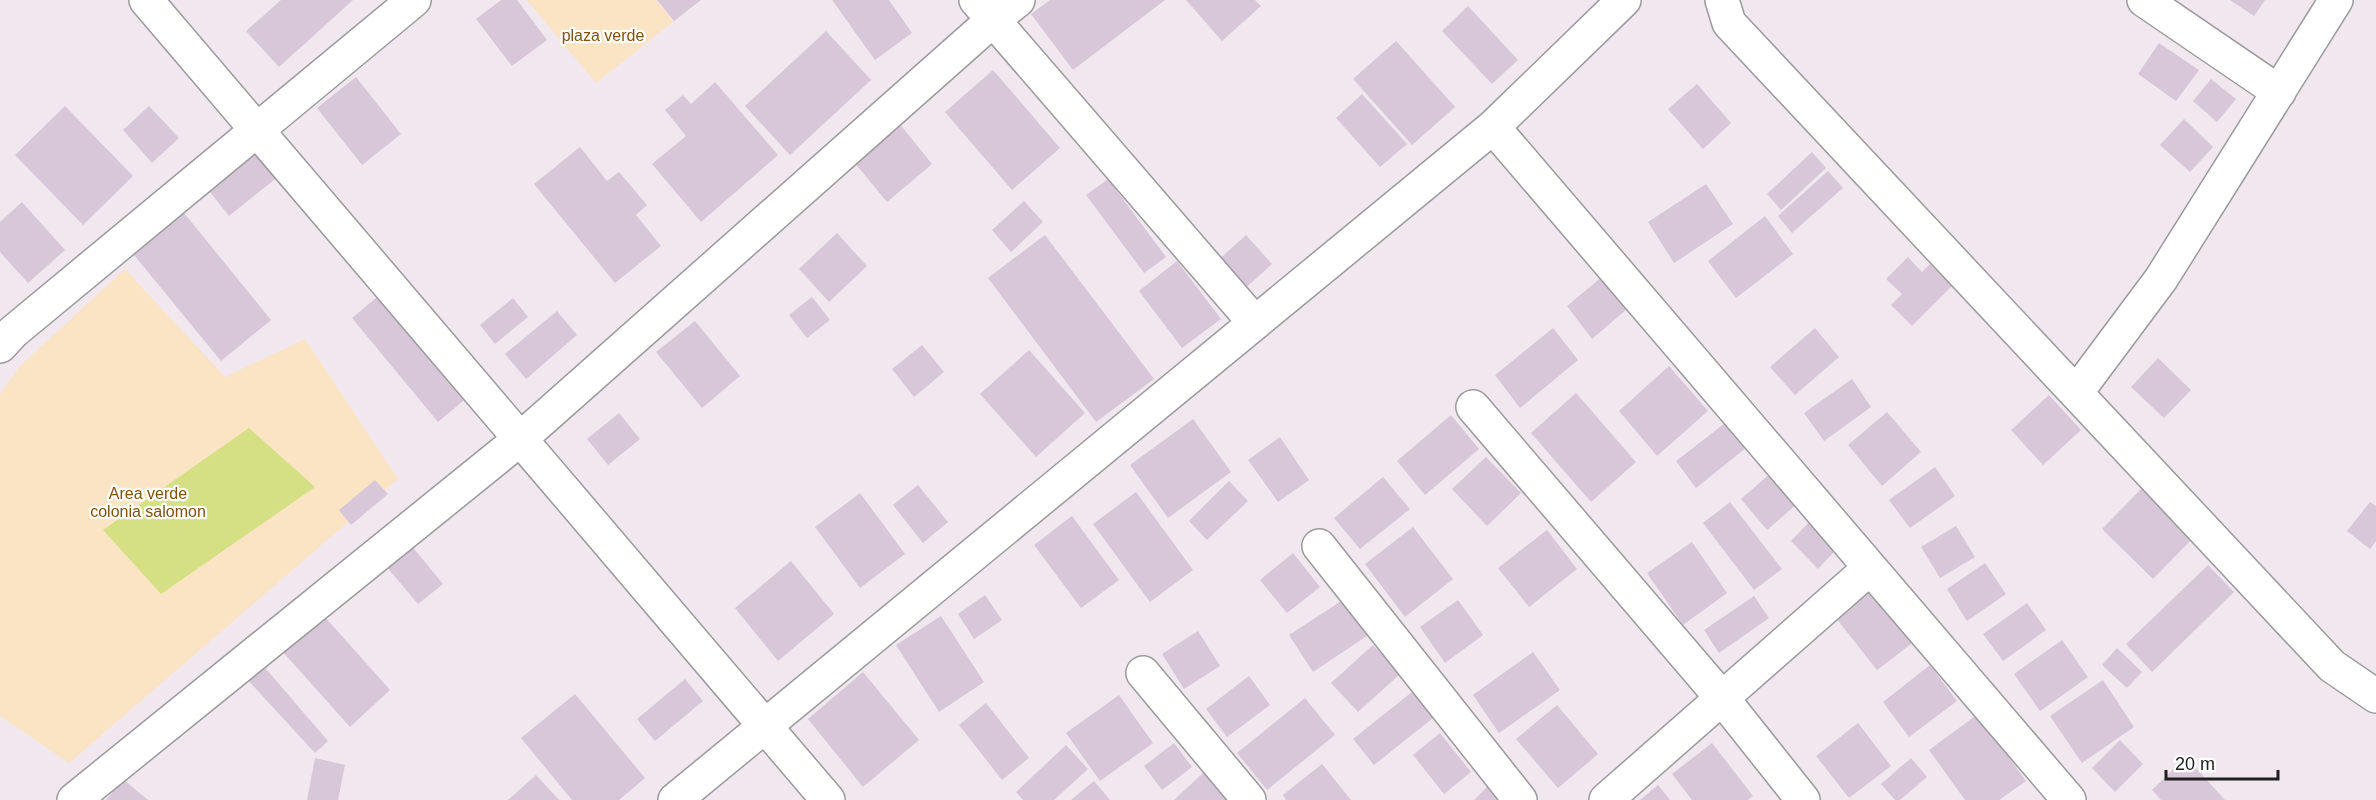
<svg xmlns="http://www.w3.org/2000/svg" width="2376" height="800" font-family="Arial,sans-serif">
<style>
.park{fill:#fae4c4}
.pitch{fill:#d5e085}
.building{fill:#d7c7d8}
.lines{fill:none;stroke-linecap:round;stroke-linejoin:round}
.street-casing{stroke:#9a9a9a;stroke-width:36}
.street{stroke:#fff;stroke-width:33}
.labels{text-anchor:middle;stroke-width:4.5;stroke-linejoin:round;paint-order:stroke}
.park-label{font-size:16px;fill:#82510b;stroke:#fff}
</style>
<rect width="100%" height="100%" fill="#f1e7ef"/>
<path class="park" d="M527 0H656L674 21 596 83Z
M125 269 225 377 305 339 398 479 69 763 0 716V394L20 366Z"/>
<path class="pitch" d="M249 428 315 487 161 594 103 530Z"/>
<path class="building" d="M281 0H353L279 67 246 31Z
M501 0H517L547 40 512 66 476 19Z
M657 0H701L674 21Z
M832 0H889L912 33 875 60Z
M1050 0H1165L1073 70 1031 14Z
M1186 0H1255L1261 6 1222 41Z
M2230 0H2265L2254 16Z
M1468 6 1518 60 1492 84 1442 31Z
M826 31 871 80 790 155 745 106Z
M1396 41 1455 107 1412 145 1353 79Z
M2159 43 2199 70 2176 101 2138 74Z
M993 70 1060 148 1012 190 945 112Z
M356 77 401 134 362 165 317 108Z
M2211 79 2236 99 2217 122 2193 101Z
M715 82 778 155 701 222 652 164 686 136 665 110 683 95 691 104Z
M1697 84 1731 123 1703 149 1668 109Z
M1362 94 1407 144 1380 167 1336 118Z
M65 106 133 176 83 225 15 155Z
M149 106 179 138 152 163 123 130Z
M2184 119 2213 147 2190 172 2160 145Z
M899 123 932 164 887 202 854 162Z
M257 146 280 175 229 216 206 187Z
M580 147 607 181 619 172 647 205 636 215 661 246 615 283 534 184Z
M1812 152 1826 168 1781 210 1767 194Z
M1828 171 1843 188 1792 233 1778 216Z
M1108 179 1166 257 1144 273 1086 195Z
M1706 184 1733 224 1674 263 1648 222Z
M1024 201 1043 222 1011 252 992 230Z
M22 202 65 250 28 283 0 252V222Z
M184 213 271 320 221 361 134 255Z
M1765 216 1793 254 1736 298 1708 261Z
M837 233 867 266 829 302 799 269Z
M1045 235 1154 379 1096 422 988 278Z
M1246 235 1272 264 1241 292 1215 263Z
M1908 257 1922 272 1930 264 1952 286 1912 326 1891 305 1902 294 1886 279Z
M1177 261 1221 319 1182 348 1139 291Z
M1609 271 1634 303 1592 339 1567 306Z
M383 292 469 396 438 422 352 318Z
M812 297 830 320 807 338 789 315Z
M513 298 528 317 495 344 480 325Z
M557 311 577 335 526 379 505 354Z
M695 321 740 376 702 408 656 352Z
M1553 328 1578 360 1520 408 1495 375Z
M1815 328 1839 357 1795 395 1770 367Z
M922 345 944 372 914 397 892 369Z
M1029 350 1085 413 1036 457 980 394Z
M2158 358 2191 390 2164 418 2131 387Z
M1669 366 1708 411 1657 456 1619 411Z
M1852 379 1871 407 1824 441 1804 413Z
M1576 393 1636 462 1591 502 1531 433Z
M2049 395 2081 430 2043 465 2011 430Z
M1887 412 1921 452 1882 486 1848 445Z
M619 413 640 439 608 465 587 439Z
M1451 415 1479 449 1425 495 1397 461Z
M1733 417 1752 443 1696 488 1676 461Z
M1193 419 1231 472 1168 518 1130 465Z
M1280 437 1309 480 1278 502 1248 460Z
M1486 457 1521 493 1487 526 1452 489Z
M1935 467 1955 496 1910 528 1889 500Z
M1772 472 1798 503 1767 530 1741 499Z
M1383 477 1410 509 1360 549 1334 518Z
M375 480 388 494 351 525 339 510Z
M1229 481 1248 501 1207 540 1189 521Z
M2146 484 2197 534 2153 579 2102 529Z
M918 485 948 522 923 543 893 505Z
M1136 492 1193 570 1150 602 1093 524Z
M860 493 905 554 860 588 815 527Z
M1730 502 1782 569 1754 590 1703 523Z
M2370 502 2376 506V541L2370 549 2347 531Z
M1818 513 1843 542 1818 569 1791 541Z
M1072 516 1119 580 1081 608 1034 545Z
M1956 526 1975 557 1940 578 1921 547Z
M1413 527 1453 579 1405 617 1365 564Z
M1547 530 1577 569 1529 607 1498 568Z
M1692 542 1727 593 1683 625 1647 573Z
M410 544 443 584 418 604 385 565Z
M1293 553 1320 587 1287 613 1260 580Z
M791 561 834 614 778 661 735 608Z
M1985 563 2006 594 1967 621 1947 589Z
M2208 565 2234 592 2152 672 2126 644Z
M1873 588 1915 641 1877 670 1836 618Z
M985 595 1002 620 974 639 958 614Z
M1754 596 1769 618 1719 653 1704 630Z
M1346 598 1370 634 1313 672 1289 635Z
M1458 600 1483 635 1445 663 1420 627Z
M2027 603 2046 630 2003 661 1983 634Z
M324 616 390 690 350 727 283 652Z
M941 616 984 682 939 712 896 645Z
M1198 631 1220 666 1184 689 1162 654Z
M2062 640 2088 677 2040 711 2014 674Z
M1373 645 1400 674 1358 712 1331 683Z
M2117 648 2142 672 2127 688 2102 665Z
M1533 652 1560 690 1499 733 1473 695Z
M260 662 328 741 315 753 244 676Z
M1930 665 1957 701 1909 737 1883 702Z
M863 672 919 740 863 787 808 719Z
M1249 676 1270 705 1227 737 1206 709Z
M685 679 703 701 655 741 637 719Z
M2103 680 2134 727 2082 763 2050 716Z
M1412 692 1433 718 1374 765 1353 739Z
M575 694 645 778 619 800H572L521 738Z
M1119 695 1153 743 1100 781 1066 733Z
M1305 698 1335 735 1267 790 1237 753Z
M986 703 1029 758 1002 780 959 725Z
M1557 705 1598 754 1558 788 1516 739Z
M1978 714 2026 781 1999 800H1965L1929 750Z
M1858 723 1891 766 1849 798 1816 756Z
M1440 733 1471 772 1444 794 1413 755Z
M2120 740 2143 764 2115 792 2092 768Z
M1174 743 1192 767 1162 790 1144 766Z
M1712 743 1753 796 1748 800H1692L1672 774Z
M1066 745 1088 769 1054 800H1023L1016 792Z
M2186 757 2225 800H2161L2152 790Z
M315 758 345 765 338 800H307Z
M1911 758 1927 777 1900 800H1895L1881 784Z
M1322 764 1351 800H1286L1283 795Z
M1205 771 1231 800H1174Z
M536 775 559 800H508Z
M123 779 148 800H106Z
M1094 781 1110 800H1071Z
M1492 782 1509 800H1474Z
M1658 785 1670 800H1640Z"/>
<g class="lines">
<g class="street-casing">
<path id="street" d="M146 0 828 800
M976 0 1255 323
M1722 0 1729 23 2332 666 2376 696
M2144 0 2279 92
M1493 127 2069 800
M0 346 13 332 414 0
M2076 393 2161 279 2336 0
M1473 407 1722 698 1803 800
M1319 546 1520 800
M1143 673 1249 800
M74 800 519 440 993 20 1018 0
M675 800 1493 127 1624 0
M1606 800 1870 568"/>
</g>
<use href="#street" class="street"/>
</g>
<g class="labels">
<g class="park-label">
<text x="603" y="41">plaza verde</text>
<text x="148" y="499">Area verde<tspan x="148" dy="18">colonia salomon</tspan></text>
</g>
</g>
<path d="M2166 770v9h112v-9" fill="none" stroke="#202020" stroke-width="3"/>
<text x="2175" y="770" font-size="18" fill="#202020" stroke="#ffffff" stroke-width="4.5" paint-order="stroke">20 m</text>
</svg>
